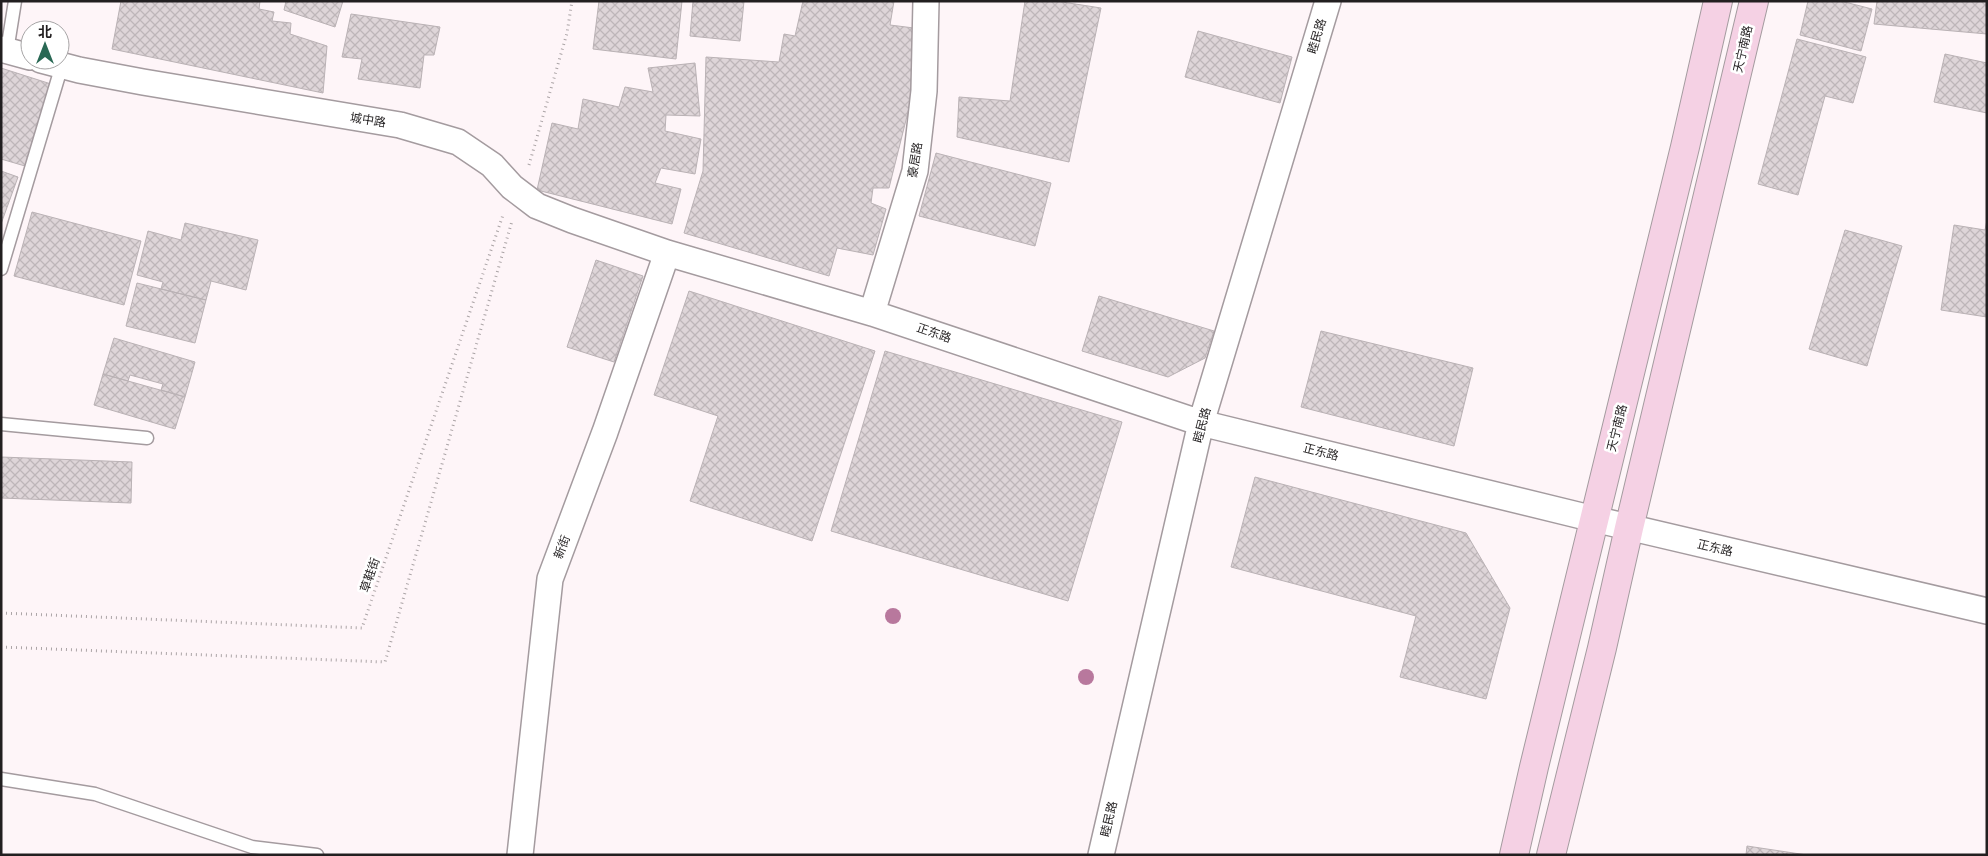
<svg xmlns="http://www.w3.org/2000/svg" width="1988" height="856" font-family="'Playfair Display','Noto Sans SC',serif">
<style>
.building{fill:url(#building-cross-hatch);stroke:#bab2b5}
.lines{fill:none;stroke-linecap:round;stroke-linejoin:round}
.service-casing{stroke:#a49b9f;stroke-width:15}
.minor-casing{stroke:#a49b9f;stroke-width:28}
.secondary-casing{stroke:#a49b9f;stroke-width:30}
.path{stroke:#aba4a6;stroke-width:3;stroke-dasharray:1 4;stroke-linecap:butt}
.service{stroke:#fff;stroke-width:12}
.minor{stroke:#fff;stroke-width:25}
.secondary{stroke:#f5d1e4;stroke-width:28}
.tree{fill:#b8789d}
.labels{text-anchor:middle;stroke-width:5;stroke-linejoin:round;paint-order:stroke}
.street-label{font-size:12px;fill:#221f20;stroke:#fff}
</style>
<defs>
<pattern id="building-cross-hatch" width="8" height="8" patternUnits="userSpaceOnUse" patternTransform="scale(1.25)"><rect width="8" height="8" fill="#ded5d8"/><path d="M0 0l8 8M0 8l8-8" fill="none" stroke="#beb6b9"/></pattern>
</defs>
<rect width="100%" height="100%" fill="#fef5f8"/>
<path class="building" d="M121 1H260L259 9 274 12 272 21 291 23 290 34 327 46 323 93 112 49Z
M286 1H343L335 27 284 10Z
M599 1H682L676 59 593 49Z
M693 1H744L740 41 690 36Z
M803 1H894L890 25 914 28 910 104 889 188H873L871 203 886 209 873 255 837 248 829 276 684 233 703 171 706 57 779 62 784 34 795 36Z
M1025 1H1056L1101 8 1069 162 957 137 959 97 1010 101Z
M1808 1H1841L1872 9 1861 51 1800 35Z
M1877 1H1987V34L1874 24Z
M351 14 440 27 434 55H424L420 88 358 79 362 59 342 57Z
M1198 31 1292 57 1280 103 1185 77Z
M1797 39 1866 57 1853 103 1825 96 1798 195 1758 184Z
M1945 54 1987 63V113L1934 102Z
M695 63 700 116 666 115 665 131 701 139 695 174 661 168 655 183 681 189 672 224 537 190 552 123 578 129 583 99 619 107 625 87 653 92 648 68Z
M1 68 51 84 25 166 1 159Z
M936 153 1051 183 1035 246 919 216Z
M1 171 18 177 1 224Z
M32 212 141 241 124 305 14 276Z
M1987 220V317L1941 310 1954 225 1985 230Z
M185 223 258 240 246 290 211 281 206 300 161 289 163 282 137 275 148 231 181 240Z
M1845 230 1902 246 1867 366 1809 349Z
M596 260 643 276 614 362 567 347Z
M137 283 206 300 195 343 126 326Z
M689 291 875 351 812 541 690 501 718 416 654 395Z
M1099 296 1214 331 1205 358 1168 377 1082 351Z
M1321 331 1473 368 1454 446 1301 407Z
M114 338 195 362 185 397 161 390 163 384 130 375 128 381 103 374Z
M885 351 1122 422 1068 601 831 531Z
M103 374 185 397 175 429 94 405Z
M1 457 132 462 131 503 1 498Z
M1255 477 1466 533 1510 608 1486 699 1400 677 1416 616 1231 567Z
M1747 846 1807 855H1746Z"/>
<g class="lines">
<g class="service-casing">
<path id="service" d="M7 51 15 1
M1 269 62 65
M1 424 147 438
M1 779 95 794 252 847 317 855"/>
</g>
<g class="minor-casing">
<path id="minor" d="M1 49 30 57
M41 60 79 70 143 82 400 125 458 142 492 165 512 187 537 206 572 220 667 253 872 313 1201 423 1594 519 1987 611
M872 313 915 171 924 91 926 1
M520 855 550 579 605 432 667 253
M1101 855 1201 423 1328 1"/>
</g>
<g class="secondary-casing">
<path id="secondary" d="M1514 855 1534 767 1685 147 1718 1
M1551 855 1602 648 1629 528 1754 1"/>
</g>
<path class="path" d="M529 165 567 33 572 1
M1 613 362 628 503 215
M1 647 385 662 512 221"/>
<use href="#service" class="service"/>
<use href="#minor" class="minor"/>
<use href="#secondary" class="secondary"/>
</g>
<g class="tree">
<circle cx="893" cy="616" r="8"/>
<circle cx="1086" cy="677" r="8"/>
</g>
<g class="labels">
<g class="street-label">
<text transform="translate(1317 36) rotate(-73)" y="4">睦民路</text>
<text transform="translate(1743 49) rotate(-77)" y="4">天宁南路</text>
<text transform="translate(368 120) rotate(9)" y="4">城中路</text>
<text transform="translate(915 160) rotate(-81)" y="4">豪居路</text>
<text transform="translate(934 333) rotate(19)" y="4">正东路</text>
<text transform="translate(1202 425) rotate(-75)" y="4">睦民路</text>
<text transform="translate(1617 428) rotate(-76)" y="4">天宁南路</text>
<text transform="translate(1321 452) rotate(14)" y="4">正东路</text>
<text transform="translate(562 547) rotate(-69)" y="4">新街</text>
<text transform="translate(1715 548) rotate(13)" y="4">正东路</text>
<text transform="translate(370 575) rotate(-71)" y="4">草鞋街</text>
<text transform="translate(1109 819) rotate(-77)" y="4">睦民路</text>
</g>
</g>
<rect width="1988" height="856" fill="none" stroke="#221f20" stroke-width="5"/>
<g transform="translate(45 45)"><circle r="24" fill="#ffffff" stroke="#a7a5a6"/>
<path d="M0-4L9 19L0 12L-9 19Z" fill="#296854"/>
<text y="-8" font-size="14" font-weight="bold" text-anchor="middle" fill="#221f20">北</text>
</g>
</svg>
